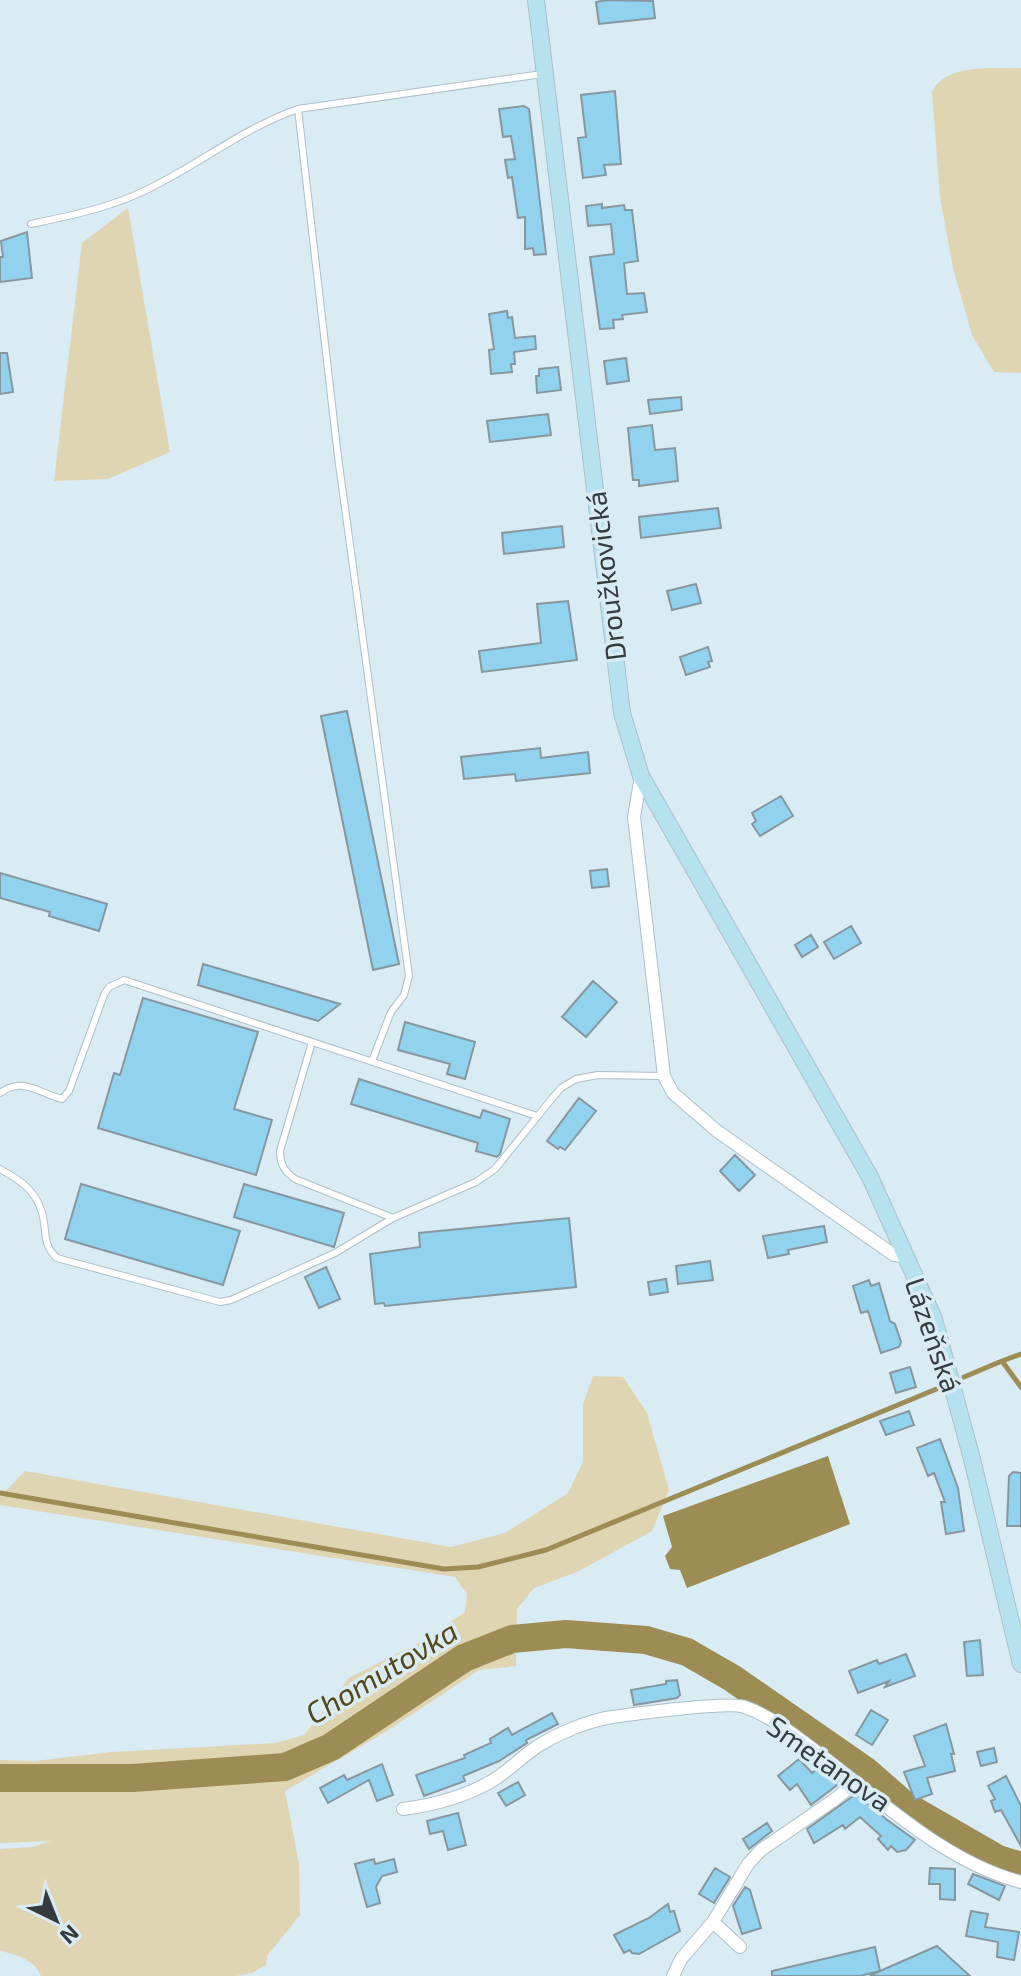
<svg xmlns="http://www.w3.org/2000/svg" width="1021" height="1976" font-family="'Exo 2',sans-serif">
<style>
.green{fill:#dfd5b3}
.water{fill:#9d8c54}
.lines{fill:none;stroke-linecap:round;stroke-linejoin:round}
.stream{stroke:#9d8c54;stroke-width:5}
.river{stroke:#9d8c54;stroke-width:28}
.building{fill:#91d3ef;stroke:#87979f;stroke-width:2}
.lane-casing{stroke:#aebfc7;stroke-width:8}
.street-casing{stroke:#aebfc7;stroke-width:14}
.secondary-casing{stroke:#aebfc7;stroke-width:18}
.lane{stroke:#fff;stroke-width:6}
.street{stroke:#fff;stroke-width:12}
.secondary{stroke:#b6e2f0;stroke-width:16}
.labels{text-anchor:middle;stroke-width:7;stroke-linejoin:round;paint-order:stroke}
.street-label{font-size:28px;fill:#353c3f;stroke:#d9ebf3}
.water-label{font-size:30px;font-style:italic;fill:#54471a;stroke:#d9ebf3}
</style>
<rect width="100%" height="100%" fill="#d9ebf3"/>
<path class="green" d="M1021 68V373L994 372 972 335 953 268 940 197 932 92C946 63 993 69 1021 68Z
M128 208 170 452 108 479 54 481 82 243Z
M593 1376 623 1377 647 1413 669 1490 652 1531 579 1571 534 1588 517 1609 516 1666 479 1670 387 1731 285 1791 299 1864 300 1915 267 1956 266 1965 252 1973 236 1976H41C35 1960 16 1954 0 1951V1849L33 1847 51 1841 0 1843V1760L35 1761 112 1752 276 1743 304 1735 349 1678 426 1639 465 1612 467 1594 455 1577 0 1505V1497L25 1471 451 1547 505 1533 568 1493 583 1462V1404Z"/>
<path class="water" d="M828 1456 850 1524 687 1588 680 1570 670 1569 665 1556 672 1547 663 1516Z"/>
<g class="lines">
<path class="stream" d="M1002 1361 1021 1354
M964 1377 1002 1361 1021 1387
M0 1493 444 1569 478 1567 546 1550 939 1388"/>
<path class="river" d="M0 1778H133L285 1767 331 1747 464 1658 512 1639 566 1634 646 1640 687 1652 732 1678 866 1771 906 1806 998 1859 1021 1866"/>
</g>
<path class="building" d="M607 0 653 1 655 18 599 24 596 2Z
M615 91 621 164 604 165 606 175 583 178 578 138 586 137 581 95Z
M524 106 529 109 546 254 534 255 533 248 525 249V217L518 218 512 177 508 178 505 160 515 159 511 136 503 137 499 109Z
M602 204V208L624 205 625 210H632L638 261 624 263 627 294 644 293 647 312 622 315 623 319 613 320 614 328 600 329 590 257 614 254 611 224 588 226 586 206Z
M27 232 32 278 0 282V257H3L1 241Z
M507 311 508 318 512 317 515 338 535 336 536 349 514 352 515 364H511L512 372 491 374 489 350 494 349 489 314Z
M0 353H7L13 392 0 394Z
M626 358 629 381 607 384 604 361Z
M558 367 561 390 537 393 536 376H539V369Z
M681 397 682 410 650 414 648 400Z
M548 414 551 435 490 442 487 421Z
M652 425 655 450 675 448 678 481 639 486V480H633L628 428Z
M718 508 721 528 641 538 639 517Z
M562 526 564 547 504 554 502 533Z
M696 584 701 603 672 610 667 591Z
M568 601 577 660 482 672 479 651 541 643 537 604Z
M708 647 712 661 708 662 710 667 686 675 680 657Z
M347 711 399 964 373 970 321 716Z
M540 748 541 758 588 752 590 773 516 781 515 774 464 779 461 757Z
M781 796 793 816 760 836 752 824 756 821 752 813Z
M607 869 609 886 592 888 590 871Z
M0 873 107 904 99 931 49 916 50 912 0 898Z
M851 926 861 943 834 959 824 942Z
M811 935 818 947 802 957 795 945Z
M203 964 340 1004 318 1021 198 985Z
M593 981 617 1002 586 1037 562 1017Z
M143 998 258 1032 234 1109 272 1120 256 1175 98 1128 114 1073 120 1075Z
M405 1022 475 1042 465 1079 447 1074 450 1064 398 1050Z
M359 1079 480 1118 483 1110 510 1119 500 1154 497 1157 476 1151 478 1143 351 1104Z
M579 1098 596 1111 565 1150 560 1147 558 1149 547 1141Z
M735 1155 755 1175 739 1191 720 1171Z
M81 1184 240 1231 223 1285 65 1239Z
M244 1184 344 1213 334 1247 234 1217Z
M569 1218 576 1287 385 1306 384 1303 375 1304 370 1254 420 1247 419 1233Z
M824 1226 827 1242 788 1250 789 1254 768 1258 763 1236Z
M710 1261 713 1280 678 1284 676 1266Z
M326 1267 340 1299 319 1308 305 1277Z
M666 1279 668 1292 650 1295 648 1282Z
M869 1280 871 1286 879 1283 890 1321 895 1324 901 1342 899 1347 881 1353 868 1311 861 1313 853 1286Z
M910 1367 916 1387 896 1393 890 1373Z
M909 1411 914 1425 886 1435 880 1421Z
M940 1439 958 1488 964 1531 946 1534 941 1502H945L934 1473 928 1476 917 1448Z
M1013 1472 1021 1473V1526H1007L1009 1476Z
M980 1640 983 1675 967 1676 964 1642Z
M906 1654 915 1676 885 1687 889 1681 858 1693 849 1671 877 1660 879 1664Z
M677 1680 680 1695 677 1698 634 1705 631 1690 666 1684V1681Z
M871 1710 888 1720 872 1745 856 1735Z
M552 1713 558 1724 526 1740 527 1743 499 1761 463 1776 465 1781 424 1796 416 1775 465 1758 464 1755 491 1743 490 1739 508 1728 512 1735Z
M946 1724 954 1754H951L955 1771 927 1778 932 1794 915 1800 904 1772 925 1766 914 1736Z
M994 1748 997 1762 981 1766 977 1752Z
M799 1759 812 1773 820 1766 841 1782 811 1805 797 1784 790 1790 778 1776Z
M382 1764 393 1795 377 1801 369 1780 328 1803 320 1788 344 1775 347 1780Z
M1006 1776 1021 1806V1846L1001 1810 995 1812 991 1801 995 1799 988 1786Z
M518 1782 525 1795 506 1806 498 1793Z
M856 1794 886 1819 915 1840 906 1850 897 1852 891 1846 888 1850 878 1839 881 1836 860 1817 845 1829 843 1825 814 1843 807 1829Z
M458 1813 466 1845 448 1850 443 1831 430 1834 427 1821Z
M767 1823 772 1831 749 1849 743 1839Z
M374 1859 375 1864 394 1859 397 1872 382 1876 376 1887 380 1903 367 1907 355 1864Z
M715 1868 730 1877 714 1903 699 1894Z
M930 1868 955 1869V1900L940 1899V1884H929Z
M973 1874 1005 1886 999 1900 968 1884Z
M745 1887 750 1890 761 1928 742 1934 733 1906Z
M668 1904 670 1912 674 1911 680 1931 639 1954 632 1953 630 1950 624 1953 614 1935 649 1918Z
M971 1911 988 1914 985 1927 1019 1932 1014 1960 997 1957 998 1942 966 1936Z
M937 1946 970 1976H870L880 1971Z
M875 1947 880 1971 860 1976H772V1971Z"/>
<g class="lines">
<g class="lane-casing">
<path id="lane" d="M298 109 338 457 409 976 404 995 391 1012 372 1061
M31 224C69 216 109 208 144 191 197 166 243 128 298 109L542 74
M312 1042 280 1151C280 1164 284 1171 295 1179L393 1218
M0 1093C24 1076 40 1094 62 1099L69 1091 104 995 109 987 124 980 537 1116
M0 1169C24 1182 40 1194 44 1222 46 1238 45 1247 57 1258L220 1302 231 1300 335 1253 393 1218 476 1182 495 1169 550 1101 561 1088 576 1079 598 1075 664 1076"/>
</g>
<g class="street-casing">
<path id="street" d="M641 776 634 817 664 1076 673 1093 717 1131 894 1255 906 1256
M403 1809C433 1805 464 1797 490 1782 508 1772 521 1757 538 1746 559 1733 587 1721 612 1717 635 1714 727 1701 745 1707 773 1717 798 1738 822 1756 883 1802 945 1862 1021 1882
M713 1922 748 1864 761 1850 834 1800 856 1782
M673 1976 681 1959 713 1922 740 1947"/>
</g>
<g class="secondary-casing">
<path id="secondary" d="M536 0 622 713 641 776 870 1177 934 1319 972 1459 1021 1664"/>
</g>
<use href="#lane" class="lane"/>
<use href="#street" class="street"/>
<use href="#secondary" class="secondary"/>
</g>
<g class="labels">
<g class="street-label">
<text transform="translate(606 576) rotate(-97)" y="10">Droužkovická</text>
<text transform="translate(933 1335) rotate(71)" y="10">Lázeňská</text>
<text transform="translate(829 1764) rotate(35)" y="10">Smetanova</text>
</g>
<g class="water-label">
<text transform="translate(382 1673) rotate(-31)" y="10">Chomutovka</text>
</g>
</g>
<g transform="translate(56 1920) rotate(137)" stroke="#d9ebf3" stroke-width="6" paint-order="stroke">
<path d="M0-6L14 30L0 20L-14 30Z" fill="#353c3f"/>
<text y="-12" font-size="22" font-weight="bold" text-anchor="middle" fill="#353c3f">N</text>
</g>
</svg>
